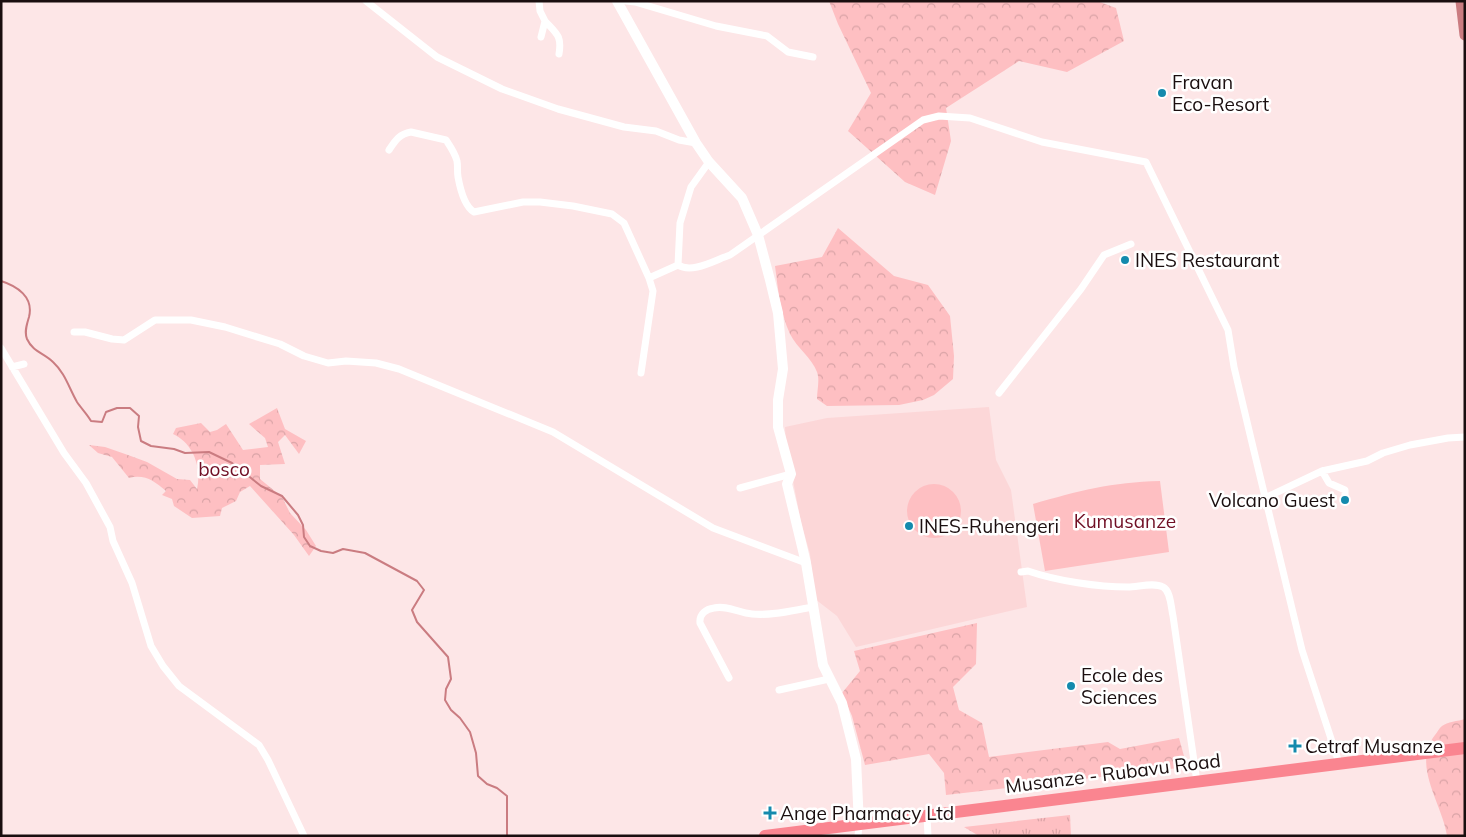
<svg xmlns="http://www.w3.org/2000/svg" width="1466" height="837" font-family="Mulish,sans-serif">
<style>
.built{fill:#fcd7d8}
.grass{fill:url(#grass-tufts)}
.forest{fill:url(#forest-crowns)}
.green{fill:#febfc2}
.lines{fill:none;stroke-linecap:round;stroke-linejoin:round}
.stream{stroke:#ca7c81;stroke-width:2}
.river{stroke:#ca7c81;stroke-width:11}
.street{stroke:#fff;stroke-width:7}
.secondary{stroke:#fff;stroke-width:10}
.highway{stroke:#fa8590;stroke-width:12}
.poi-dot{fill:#148aad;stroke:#fff;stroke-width:2}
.labels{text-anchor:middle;stroke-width:5;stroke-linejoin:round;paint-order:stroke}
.poi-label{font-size:19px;fill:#1a0e0f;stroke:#fff;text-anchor:start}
.park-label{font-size:19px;fill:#700f25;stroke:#fff}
.street-label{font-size:19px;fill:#1a0e0f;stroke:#fff}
</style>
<defs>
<pattern id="grass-tufts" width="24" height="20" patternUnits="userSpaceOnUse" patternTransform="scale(1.25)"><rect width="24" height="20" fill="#febfc2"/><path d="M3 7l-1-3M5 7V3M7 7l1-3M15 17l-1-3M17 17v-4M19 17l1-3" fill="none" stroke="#d9a3a6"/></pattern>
<pattern id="forest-crowns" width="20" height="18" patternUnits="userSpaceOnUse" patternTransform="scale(1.25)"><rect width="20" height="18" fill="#febfc2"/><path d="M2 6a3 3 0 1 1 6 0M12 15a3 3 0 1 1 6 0" fill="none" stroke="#d9a3a6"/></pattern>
</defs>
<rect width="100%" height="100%" fill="#fde6e7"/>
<path class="built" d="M989 407 996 460 1011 490 1027 607 856 647 837 616 815 599 810 554 801 522 786 445 785 427 827 418Z"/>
<path class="grass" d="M1070 815 1071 836H979L964 827Z"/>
<path class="forest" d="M829 1H1097L1116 8 1124 41 1067 72 1019 61 946 108 951 141 935 195 905 182 848 131 871 93 838 24Z
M838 228 894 276 928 285 950 316 954 356 953 379 934 395 923 400 899 405 827 406 817 399C817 390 820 380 817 372 812 358 797 348 790 334 780 312 778 289 775 266L822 257Z
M277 408 285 429 306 441 299 454 285 435 278 442 285 464 260 465V479L282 497 290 513 306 530 316 546 309 556 294 535 250 486 240 492 236 501 222 508 220 516 192 518 174 506 172 499 162 495 166 491C154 481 145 474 129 478L112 457 98 453 89 445 105 447 128 455 147 462 177 479 190 480 197 489C202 467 193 443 173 434L176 428 201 423 210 432 217 430 226 424 243 450 268 447 265 438 249 424Z
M977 623 976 664 953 687 959 710 982 723 989 757 1108 742 1120 749 1179 738 1187 767 946 795 944 773 929 754 865 765 852 716 842 693 860 671 854 651Z
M1465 719V836H1447C1443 805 1411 765 1435 735 1437 733 1439 728 1442 726 1447 722 1458 721 1465 719Z"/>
<path class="green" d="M1160 481 1169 552 1045 571 1033 504C1078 491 1112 482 1160 481Z
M907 511a27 27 0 1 1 54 0a27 27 0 1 1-54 0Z"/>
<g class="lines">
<path class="stream" d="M1 281C17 286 34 297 29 317 27 324 24 332 27 339 33 352 44 353 53 362 65 373 69 388 77 402 81 408 87 414 91 421L102 422 106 412 117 408H130L139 416 138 427 141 441 151 446 174 449 185 453 209 452 232 463 261 486 282 496 298 515 303 525 304 537 310 546 321 551 333 553 343 549 365 553 417 581 424 590 412 610 417 622 448 657 451 679 446 689 445 700 451 710 460 718 470 732 476 753 478 776 487 784 497 788 507 796V836"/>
<path class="river" d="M1461 1 1465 35"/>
<path class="street" d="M366 1 437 57 502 89 558 109 624 127 656 131 679 140 696 143
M539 1 540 11 545 21 541 37
M626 1 635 2 716 26 767 36 788 52 813 57
M545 21C557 34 562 36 559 54
M389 150C395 141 399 134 411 132L446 140C450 146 455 153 457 161 458 166 457 172 458 177 460 188 464 206 474 212L523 202H540L573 206 612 214 624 223 649 278
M678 265C692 274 715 260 730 255L923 120 939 116 970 118 1042 142 1146 162 1228 330 1234 367 1253 447 1302 650 1339 763
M74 332H85L112 339 124 340 155 320H191L225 327 280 344 304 356 328 363 346 361 376 363 399 369 553 432 713 528 806 563
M1 348 64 453 86 483 110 527 113 541 132 583 151 646 163 666 179 686 259 745 268 760 304 836
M12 367 24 364
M641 373 653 291 649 278 678 265 680 223 691 187 709 162
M999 393 1081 289 1104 255 1131 244
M1322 471 1329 483 1345 490V502
M740 488 791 474
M1265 498 1322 471 1367 461 1383 453 1410 445 1448 438 1465 437
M1021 572 1028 571C1057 581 1098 587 1128 587 1138 587 1154 582 1163 587 1171 591 1171 608 1173 616L1197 782
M729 678 700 623C699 614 706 609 714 608 727 605 739 613 752 614 773 616 794 610 814 607
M779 690 829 679
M927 816 928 836
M858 836 859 825"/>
<path class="secondary" d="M617 1 696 143 709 162 742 198 758 235 770 280 778 313 783 369 778 400V427L791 474 787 484 806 563 823 665 842 703 856 759 859 825"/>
<path class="highway" d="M765 836 1465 748"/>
</g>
<g class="poi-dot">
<circle cx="1162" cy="93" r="5"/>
<circle cx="1125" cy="260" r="5"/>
<circle cx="1345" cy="500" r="5"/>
<circle cx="909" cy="526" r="5"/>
<circle cx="1071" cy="686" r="5"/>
<path d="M1292.5 738.5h5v5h5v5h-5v5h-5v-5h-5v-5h5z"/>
<path d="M767.5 805.5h5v5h5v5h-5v5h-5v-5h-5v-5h5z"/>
</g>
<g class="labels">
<g class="poi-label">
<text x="1172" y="89">Fravan<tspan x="1172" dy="22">Eco-Resort</tspan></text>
<text x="1135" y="267">INES Restaurant</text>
<text x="1335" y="507" text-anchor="end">Volcano Guest</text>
<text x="919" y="533">INES-Ruhengeri</text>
<text x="1081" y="682">Ecole des<tspan x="1081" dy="22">Sciences</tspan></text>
<text x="1305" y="753">Cetraf Musanze</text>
<text x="780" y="820">Ange Pharmacy Ltd</text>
</g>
<g class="park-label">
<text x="224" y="476">bosco</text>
<text x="1125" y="528">Kumusanze</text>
</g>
<g class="street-label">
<text transform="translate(1113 773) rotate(-7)" y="7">Musanze - Rubavu Road</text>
</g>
</g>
<rect width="1466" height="837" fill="none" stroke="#1a0e0f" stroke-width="5"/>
</svg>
